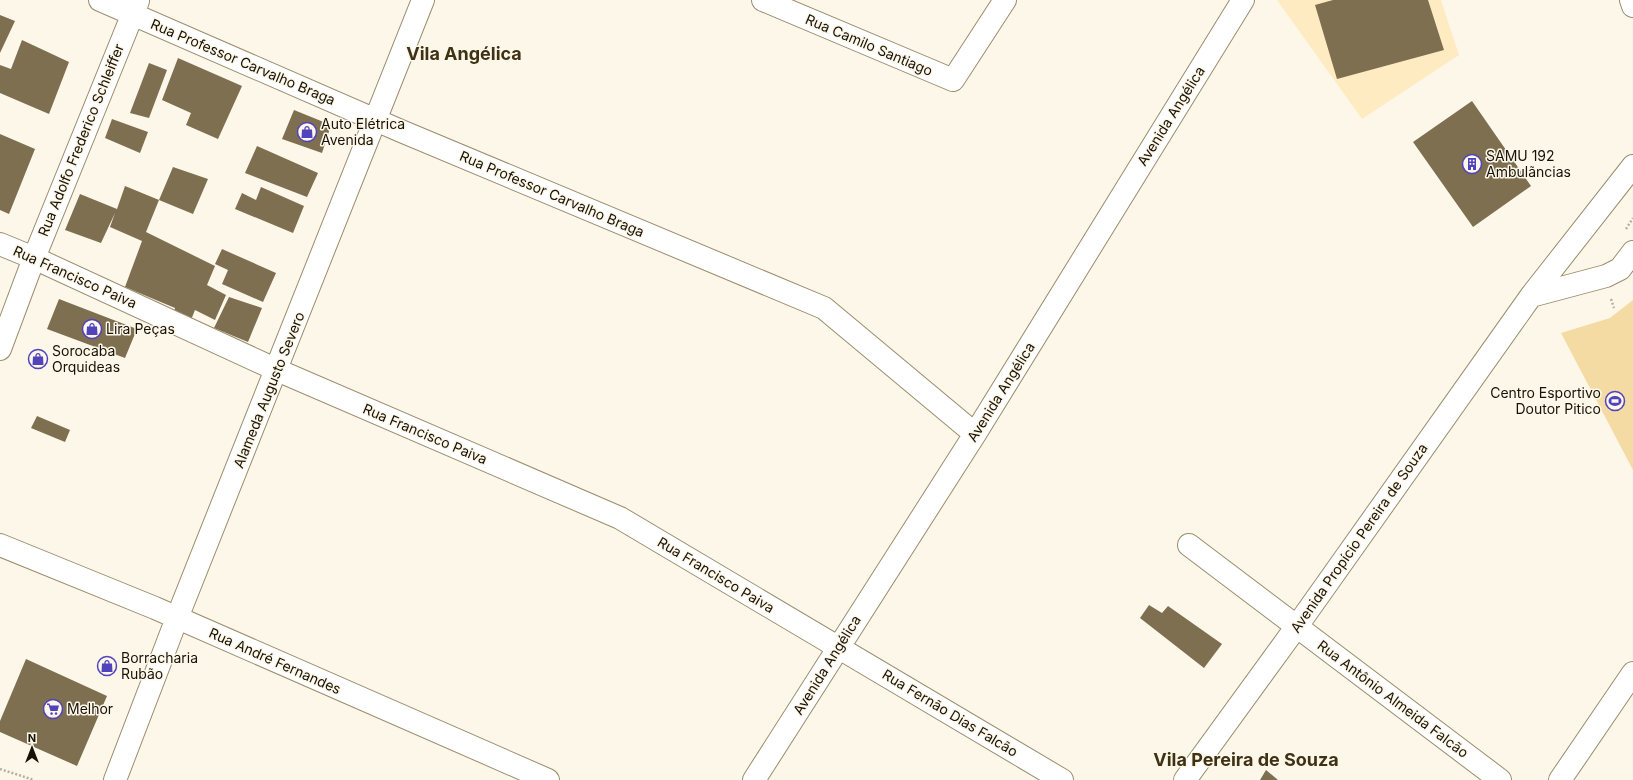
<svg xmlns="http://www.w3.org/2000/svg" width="1633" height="780" font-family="Inter,sans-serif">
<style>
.built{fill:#ffebc2}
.green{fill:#f4daa3}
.building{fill:#7e6f51}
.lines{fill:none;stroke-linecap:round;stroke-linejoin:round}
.minor-casing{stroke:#9b8d6d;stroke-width:24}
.path{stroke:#b4afa1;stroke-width:2.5;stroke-dasharray:2 2;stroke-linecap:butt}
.minor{stroke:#fff;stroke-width:22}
.labels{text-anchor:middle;stroke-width:3;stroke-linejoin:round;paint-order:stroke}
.street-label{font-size:14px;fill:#171206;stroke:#fdf7e9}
.poi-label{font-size:14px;fill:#171206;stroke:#fdf7e9;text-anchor:start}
.district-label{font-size:18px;font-weight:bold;fill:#3e3114;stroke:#fdf7e9}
</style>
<rect width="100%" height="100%" fill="#fdf7e9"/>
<path class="built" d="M1277 0H1441L1459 55 1362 119Z"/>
<path class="green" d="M1633 300V470L1561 333 1610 318Z"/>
<path class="building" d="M1333 0H1428L1444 50 1337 79 1315 5Z
M0 15 15 21 0 53Z
M22 40 69 62 49 114 0 93V65L11 69Z
M178 58 242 86 218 139 186 125 191 113 162 100Z
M149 63 167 70 149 118 130 113Z
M1472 101 1531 186 1473 227 1413 142Z
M294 110 331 125 322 153 282 139Z
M112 119 148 132 140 153 105 138Z
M0 134 35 149 9 214 0 210Z
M257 146 318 173 307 197 245 173Z
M173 167 208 179 193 214 159 200Z
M125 186 159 200 146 232 215 266 207 285 226 295 215 320 195 310 191 320 174 313 175 308 125 287 142 241 110 227 115 213 101 243 65 230 80 194 117 209Z
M261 187 304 206 293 233 235 209 242 193 256 200Z
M222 249 276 273 263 302 222 284 228 270 215 264Z
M229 297 262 308 248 342 214 328Z
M59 299 137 329 125 358 47 329Z
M37 416 70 430 65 442 31 428Z
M1149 605 1162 613 1168 606 1222 644 1204 668 1140 618Z
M26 659 107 696 77 766 0 732V721Z
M1266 770 1278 780H1260Z"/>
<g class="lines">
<g class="minor-casing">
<path id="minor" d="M100 0 401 131 824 308 975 434
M763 0 953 80 1005 0
M1631 0 1633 6
M0 244 34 258 277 370 620 518 1062 780
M1531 296 1606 276 1620 269 1633 252
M0 349 34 258 138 1
M0 545 155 608 548 780
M1189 545 1500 780
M115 780 177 618 423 0
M754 780 975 434 1243 0
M1185 780 1297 626 1531 296 1633 166
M1560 780 1633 673"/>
</g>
<path class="path" d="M1626 229 1633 218
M1611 299 1614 308
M0 769 34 780"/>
<use href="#minor" class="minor"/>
</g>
<defs>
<g id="shop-ring" transform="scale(1)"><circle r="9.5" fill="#fdf7e9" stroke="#5143bb" stroke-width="1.5"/><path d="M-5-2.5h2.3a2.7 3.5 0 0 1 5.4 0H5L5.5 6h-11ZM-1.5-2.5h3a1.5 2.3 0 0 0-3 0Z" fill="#5143bb"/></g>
<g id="building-ring" transform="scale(1)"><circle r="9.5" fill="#fdf7e9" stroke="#5143bb" stroke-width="1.5"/><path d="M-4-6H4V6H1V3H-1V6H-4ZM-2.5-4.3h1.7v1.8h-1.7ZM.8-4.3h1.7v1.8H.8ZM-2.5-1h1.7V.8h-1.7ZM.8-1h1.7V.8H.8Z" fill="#5143bb"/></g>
<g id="stadium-ring" transform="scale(1)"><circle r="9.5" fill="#fdf7e9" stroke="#5143bb" stroke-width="1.5"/><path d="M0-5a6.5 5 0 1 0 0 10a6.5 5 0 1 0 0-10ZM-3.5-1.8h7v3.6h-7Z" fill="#5143bb"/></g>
<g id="supermarket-ring" transform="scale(1)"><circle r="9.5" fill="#fdf7e9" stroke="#5143bb" stroke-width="1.5"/><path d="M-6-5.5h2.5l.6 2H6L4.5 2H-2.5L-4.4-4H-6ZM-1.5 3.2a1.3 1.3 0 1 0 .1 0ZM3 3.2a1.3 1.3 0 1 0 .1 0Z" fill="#5143bb"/></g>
</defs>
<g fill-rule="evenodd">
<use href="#shop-ring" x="307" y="132"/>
<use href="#building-ring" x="1472" y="164"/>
<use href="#shop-ring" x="92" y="329"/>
<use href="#shop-ring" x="38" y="359"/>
<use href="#stadium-ring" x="1615" y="401"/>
<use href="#shop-ring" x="107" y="666"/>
<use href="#supermarket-ring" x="53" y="709"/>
</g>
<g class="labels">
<g class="street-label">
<text transform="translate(869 45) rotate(23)" y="5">Rua Camilo Santiago</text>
<text transform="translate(243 62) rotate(23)" y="5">Rua Professor Carvalho Braga</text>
<text transform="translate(1171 116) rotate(-58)" y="5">Avenida Angélica</text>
<text transform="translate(81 140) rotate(-68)" y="5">Rua Adolfo Frederico Schleiffer</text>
<text transform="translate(552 194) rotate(23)" y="5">Rua Professor Carvalho Braga</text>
<text transform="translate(75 277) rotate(24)" y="5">Rua Francisco Paiva</text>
<text transform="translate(269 390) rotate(-68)" y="5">Alameda Augusto Severo</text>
<text transform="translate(1001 392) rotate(-58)" y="5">Avenida Angélica</text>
<text transform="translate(425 434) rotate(23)" y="5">Rua Francisco Paiva</text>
<text transform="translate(1359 538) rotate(-55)" y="5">Avenida Propício Pereira de Souza</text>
<text transform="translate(716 575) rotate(31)" y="5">Rua Francisco Paiva</text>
<text transform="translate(275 661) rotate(24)" y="5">Rua André Fernandes</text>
<text transform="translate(827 665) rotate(-58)" y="5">Avenida Angélica</text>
<text transform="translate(1393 699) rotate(37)" y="5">Rua Antônio Almeida Falcão</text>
<text transform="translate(950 713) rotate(31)" y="5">Rua Fernão Dias Falcão</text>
</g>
<g class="poi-label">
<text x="321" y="129">Auto Elétrica<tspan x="321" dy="16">Avenida</tspan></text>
<text x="1486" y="161">SAMU 192<tspan x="1486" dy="16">Ambulãncias</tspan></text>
<text x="106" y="334">Lira Peças</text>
<text x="52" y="356">Sorocaba<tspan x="52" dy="16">Orquideas</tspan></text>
<text x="1601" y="398" text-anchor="end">Centro Esportivo<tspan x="1601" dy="16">Doutor Pitico</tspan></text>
<text x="121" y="663">Borracharia<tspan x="121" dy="16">Rubão</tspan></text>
<text x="67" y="714">Melhor</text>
</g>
<g class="district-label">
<text x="464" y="60">Vila Angélica</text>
<text x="1246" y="766">Vila Pereira de Souza</text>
</g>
</g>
<g transform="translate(32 748)" stroke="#fdf7e9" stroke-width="3" paint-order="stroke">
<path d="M0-3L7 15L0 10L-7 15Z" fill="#171206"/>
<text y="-6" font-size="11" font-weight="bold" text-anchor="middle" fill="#171206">N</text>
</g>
</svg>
